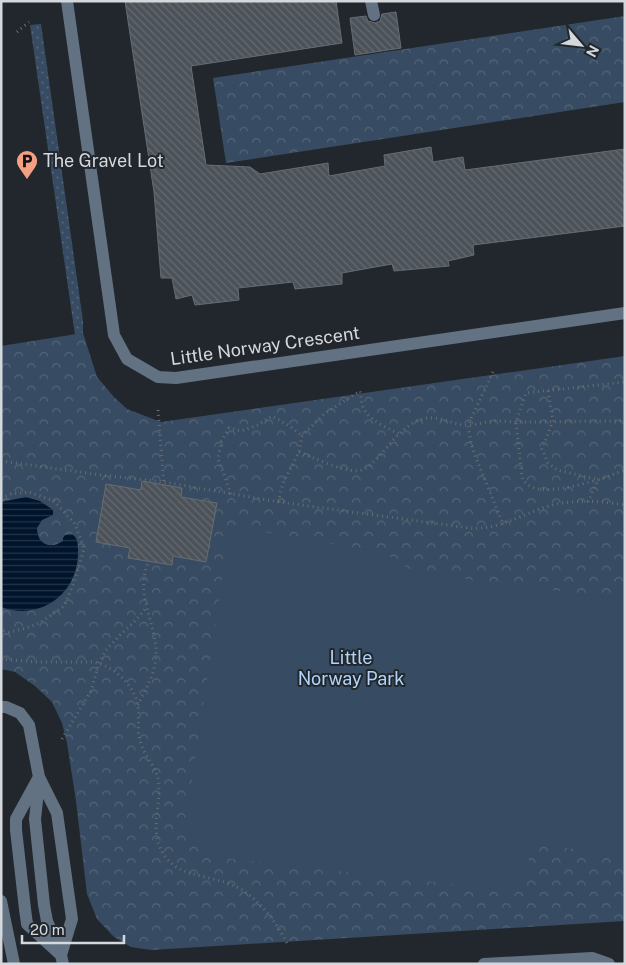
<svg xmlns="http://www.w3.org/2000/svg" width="626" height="965" font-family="'Public Sans',sans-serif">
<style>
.grass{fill:url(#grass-dots)}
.park{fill:url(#park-crowns)}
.pitch{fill:#374c62}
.water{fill:url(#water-rules)}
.building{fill:url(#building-back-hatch);stroke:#656c73}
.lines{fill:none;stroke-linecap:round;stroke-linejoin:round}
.path{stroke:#686d72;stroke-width:3;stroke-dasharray:1 4;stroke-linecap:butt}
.minor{stroke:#627282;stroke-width:12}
.labels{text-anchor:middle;stroke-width:4;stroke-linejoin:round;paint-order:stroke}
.poi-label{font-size:18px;fill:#d4d8dc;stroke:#21272d;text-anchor:start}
.street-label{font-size:18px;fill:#d4d8dc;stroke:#21272d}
.park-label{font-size:18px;fill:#b3d4f7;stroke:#21272d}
</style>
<defs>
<pattern id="grass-dots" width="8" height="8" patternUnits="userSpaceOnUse" patternTransform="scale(1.25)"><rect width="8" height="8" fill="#374c62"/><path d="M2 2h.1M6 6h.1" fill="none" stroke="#536578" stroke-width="1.8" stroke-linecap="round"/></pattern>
<pattern id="park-crowns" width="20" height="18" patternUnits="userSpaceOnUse" patternTransform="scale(1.25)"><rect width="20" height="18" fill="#374c62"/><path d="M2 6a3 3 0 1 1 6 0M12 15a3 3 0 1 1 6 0" fill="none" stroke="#536578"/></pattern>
<pattern id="water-rules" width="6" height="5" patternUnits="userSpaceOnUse" patternTransform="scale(1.25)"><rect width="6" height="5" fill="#00142b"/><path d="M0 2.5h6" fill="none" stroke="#243549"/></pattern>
<pattern id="building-back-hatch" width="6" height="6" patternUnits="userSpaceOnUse" patternTransform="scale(1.25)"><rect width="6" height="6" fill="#4c5259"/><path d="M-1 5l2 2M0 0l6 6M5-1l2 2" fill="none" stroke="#656a70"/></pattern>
</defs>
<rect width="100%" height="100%" fill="#21272d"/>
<path class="grass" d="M41 24 83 321V333L75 335 30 25Z"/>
<path class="park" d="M625 16V102L226 163 213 78Z
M83 333 97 377 114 397 127 409 161 422 625 356V921L151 950 131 947 114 937 97 919 87 894 76 801 67 743 62 723 52 702 35 686 15 672 1 669V346Z"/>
<path class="pitch" d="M230 526 384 553 416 573 625 599V855L531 844 524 892 206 856 184 834Z"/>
<path class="water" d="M26 497 40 501 53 510V515L42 520 37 528C37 544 50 550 63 541V538L65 535 72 534C78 538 78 545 78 551 79 593 41 622 1 607V502Z"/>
<path class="building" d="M125 1H336L342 43 191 66 206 165 250 167 260 174 328 163 329 176 385 166 384 155 431 147 433 162 463 157 465 170 625 149V226L473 245 474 255 448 261 449 266 394 271 392 264 342 273V284L295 289 293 282 238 288 239 300 195 305 192 295 176 299 172 278H161L154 192Z
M396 12 401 48 355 55 350 18 366 16 368 21 375 23 380 21 382 14Z
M142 481 182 488 181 497 217 503 206 562 173 556 172 565 128 558 130 548 96 542 106 484 141 490Z"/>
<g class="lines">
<path class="path" d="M17 32 29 22
M493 372 468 425 471 443 476 458 503 524
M548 391 553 421 542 449 548 463 557 470 595 479
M158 410 164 485
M299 452C315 458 341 471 357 471 379 470 395 422 428 418 443 417 456 426 469 425 478 425 487 421 496 421 503 421 511 422 518 422 554 422 589 421 625 421
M1 461 101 475 164 482 279 502 469 528C496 530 516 518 540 509 566 499 598 500 625 505
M598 480C580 484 531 501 522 477L516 422 526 393 625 382
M231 494 218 459 221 442 229 428 241 431 258 425 272 416 291 427 302 436
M1 498 11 494 29 492 54 501 75 524 84 549 74 582 64 606 41 622 27 628 9 632 1 630
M279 502 280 493 284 481 299 452 302 436 324 414 360 391C361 396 361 402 363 407 369 421 386 427 399 434
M588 502 598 480 625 470
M1 659 37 662H94C114 666 135 686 138 706 140 719 136 731 141 744 146 758 158 769 159 785 160 805 152 826 159 845 172 879 205 873 232 885 256 894 277 923 288 945
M138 705C145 690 155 674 156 657 158 625 133 593 149 561
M62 739 91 691 99 663 106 650 120 635 134 622 147 607"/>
<path class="minor" d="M67 1 114 335 127 359 158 377 176 378 625 313
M371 1 374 15
M1 707H6L20 713 29 725 39 777 57 813 72 919 61 955
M39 777 16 819V830L25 909 27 924 61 955
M39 782 35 819 44 905 47 921 61 955 63 964
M1 901 14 964
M484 964 592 958 609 964"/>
</g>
<defs>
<g id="parking-pin" transform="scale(1.125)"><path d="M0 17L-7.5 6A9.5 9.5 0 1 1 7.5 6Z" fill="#f39f83" stroke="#21272d"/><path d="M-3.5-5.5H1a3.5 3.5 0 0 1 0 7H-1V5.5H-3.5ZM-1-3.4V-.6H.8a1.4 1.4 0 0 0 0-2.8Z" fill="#111"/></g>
</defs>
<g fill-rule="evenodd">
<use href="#parking-pin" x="27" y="161"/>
</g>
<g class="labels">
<g class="poi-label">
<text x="43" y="167">The Gravel Lot</text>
</g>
<g class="street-label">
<text transform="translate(265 346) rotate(-8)" y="6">Little Norway Crescent</text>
</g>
<g class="park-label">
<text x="351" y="664">Little<tspan x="351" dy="21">Norway Park</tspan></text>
</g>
</g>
<rect width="626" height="965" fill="none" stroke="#d4d8dc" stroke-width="5"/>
<g transform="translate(581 45) rotate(118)" stroke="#21272d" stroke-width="4" paint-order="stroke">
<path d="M0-4L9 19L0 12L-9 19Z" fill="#d4d8dc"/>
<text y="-8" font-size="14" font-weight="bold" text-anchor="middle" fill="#d4d8dc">N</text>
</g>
<path d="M22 935v8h102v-8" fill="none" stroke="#d4d8dc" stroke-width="2.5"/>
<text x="30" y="935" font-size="15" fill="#d4d8dc" stroke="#21272d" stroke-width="4" paint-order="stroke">20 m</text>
</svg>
